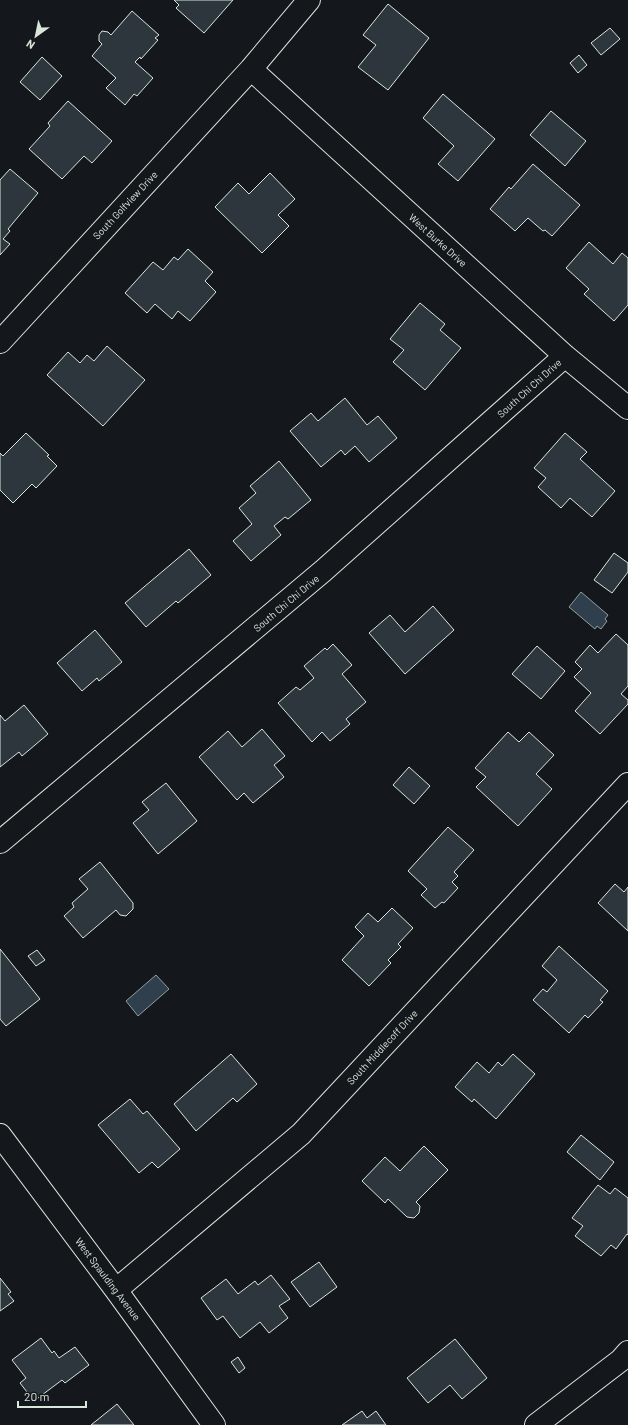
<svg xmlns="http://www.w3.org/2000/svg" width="628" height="1425" font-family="Barlow,sans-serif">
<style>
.water{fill:#2f3f4d;stroke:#939e99}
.building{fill:#2c363c;stroke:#d8e6dc}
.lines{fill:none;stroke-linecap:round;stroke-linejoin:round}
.minor-casing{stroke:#d8e6dc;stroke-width:24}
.minor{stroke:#14181c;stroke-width:22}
.labels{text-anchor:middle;stroke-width:3;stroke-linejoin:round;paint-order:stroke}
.street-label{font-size:10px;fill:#d8e6dc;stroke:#14181c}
</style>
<rect width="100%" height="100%" fill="#14181c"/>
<path class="water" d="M581 592 608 615 605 619 607 621 601 629 597 626 595 629 569 607Z
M156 975 169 989 138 1016 126 1001Z"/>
<path class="building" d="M174 0H233L204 33 176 8 179 5Z
M388 4 429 38 388 90 358 67 376 45 363 35Z
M132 11 159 35 155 38 158 40 141 59 140 57 135 62 153 78 137 96 134 94 125 105 106 88 116 78 92 56 102 44 99 41V35L102 31 108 32 111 35Z
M610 28 620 39 601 55 591 43Z
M579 55 587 65 578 73 570 63Z
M42 57 62 76 40 100 20 82Z
M443 94 495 139 458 181 438 164 454 146 423 118Z
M68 101 112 141 92 163 84 156 62 179 29 149 50 126 48 123Z
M551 111 586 141 565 166 530 135Z
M533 164 580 205 552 236 545 230 543 231 528 218 515 231 490 209 509 187 511 189Z
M10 169 38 193 8 229 10 231 3 239 10 244 0 255V180Z
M270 173 295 199 278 215 289 226 262 253 215 207 238 183 249 194Z
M589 242 613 264 622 253 628 258V305L614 321 584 294 589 289 566 268Z
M188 249 213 272 205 281 216 292 190 321 178 311 172 319 155 304 147 313 125 293 153 262 163 270 174 257 178 260Z
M420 303 445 324 440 330 461 348 425 390 393 362 404 350 390 339Z
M107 346 145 380 103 426 47 375 68 352 80 363 87 355 94 361Z
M345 398 367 425 378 416 397 438 369 462 355 446 345 455 341 450 321 467 290 431 311 413 318 421Z
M26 433 49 455 47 456 57 466 36 488 32 484 13 503 0 490V453L3 456Z
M565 433 587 452 580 459 615 491 592 517 570 498 561 508 538 487 546 478 534 468Z
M279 461 311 500 288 519 285 517 274 526 281 535 251 561 233 541 252 524 239 508 256 493 250 486Z
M189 549 211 575 178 603 176 601 146 627 125 603Z
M614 553 628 563V572L612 593 594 580Z
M433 606 454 630 405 674 369 633 390 615 405 632Z
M95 630 122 662 99 681 97 678 82 691 57 663Z
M616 634 628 645V686L621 694 628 700V704L600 734 575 711 591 693 574 677 582 669 575 662 590 645 598 653Z
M333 644 352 665 342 674 366 702 346 719 350 724 330 741 322 732 312 742 278 703 296 687 300 690 314 678 304 666 325 648 327 650Z
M537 646 565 671 541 699 512 674Z
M24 705 48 734 22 756 19 752 0 767V715L5 721Z
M262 729 285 756 274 765 284 777 253 803 244 793 237 800 199 757 228 731 242 747Z
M508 732 519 742 529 732 554 755 536 774 552 789 518 826 476 787 486 777 475 768Z
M409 767 430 786 414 804 393 785Z
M166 783 197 821 158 854 133 823 149 810 142 802Z
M448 827 474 850 454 872 458 876 452 882 458 888 444 903 442 902 435 908 421 895 427 889 408 871Z
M100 862 133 903V909L126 916 120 915 116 910 83 938 64 916 74 907 72 903 88 889 79 879Z
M615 884 624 892 628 887V931L598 903Z
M392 908 413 928 398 944 401 947 388 960 391 963 369 986 342 960 364 936 355 927 368 913 378 922Z
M559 946 608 991 600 1000 603 1002 588 1018 585 1015 569 1033 533 1000 543 989 547 992 557 980 542 966Z
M0 949 40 999 6 1026 0 1019Z
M37 950 45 960 36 966 28 956Z
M231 1054 257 1084 237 1102 233 1098 196 1131 174 1104Z
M513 1054 535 1074 496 1119 474 1099 472 1102 455 1087 477 1062 489 1073 498 1062 502 1066Z
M130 1099 143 1114 147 1111 180 1149 158 1168 152 1162 139 1173 98 1125Z
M581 1135 614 1162 600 1180 567 1152Z
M424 1146 448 1170 416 1202 420 1206 419 1213 414 1218 407 1217 388 1199 385 1203 362 1181 385 1157 400 1171Z
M598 1185 610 1194 615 1188 628 1198V1235L627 1234 616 1249 611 1245 601 1256 575 1236 583 1226 572 1218Z
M319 1262 337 1287 310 1307 291 1282Z
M271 1275 290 1299 279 1306 288 1318 269 1333 260 1322 240 1338 223 1316 217 1320 201 1298 226 1279 238 1294 255 1281 258 1285Z
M0 1278 11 1292 8 1294 14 1301 0 1311Z
M41 1338 52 1353 54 1351 59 1358 75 1347 89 1365 65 1383 62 1380 34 1401 20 1383 26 1378 12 1360Z
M455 1339 487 1378 462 1399 450 1385 428 1403 407 1378Z
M238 1357 245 1368 239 1373 231 1362Z
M117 1404 134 1425H91Z
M362 1411 367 1418 376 1411 386 1425H342Z"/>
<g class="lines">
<g class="minor-casing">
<path id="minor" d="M251 69 565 356 628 408
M0 342 251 69 309 0
M0 842 323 571 565 356
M0 1135 116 1290 214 1425
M116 1290 301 1134 628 784
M536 1425 621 1360 628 1352"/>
</g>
<use href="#minor" class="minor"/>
</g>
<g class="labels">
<g class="street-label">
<text transform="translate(125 205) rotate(-47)" y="4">South Golfview Drive</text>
<text transform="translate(438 240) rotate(42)" y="4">West Burke Drive</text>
<text transform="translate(529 388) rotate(-42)" y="4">South Chi Chi Drive</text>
<text transform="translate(286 603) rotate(-40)" y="4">South Chi Chi Drive</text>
<text transform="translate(382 1047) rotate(-47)" y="4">South Middlecoff Drive</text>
<text transform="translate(108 1279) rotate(53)" y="4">West Spaulding Avenue</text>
</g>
</g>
<g transform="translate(36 36) rotate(213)" stroke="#14181c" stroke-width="3" paint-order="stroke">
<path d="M0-3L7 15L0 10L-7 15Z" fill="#d8e6dc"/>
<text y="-6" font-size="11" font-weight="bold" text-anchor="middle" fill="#d8e6dc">N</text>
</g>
<path d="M18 1401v6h68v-6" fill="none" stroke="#d8e6dc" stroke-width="2"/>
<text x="24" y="1401" font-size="12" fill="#d8e6dc" stroke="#14181c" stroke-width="3" paint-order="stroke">20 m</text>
</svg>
